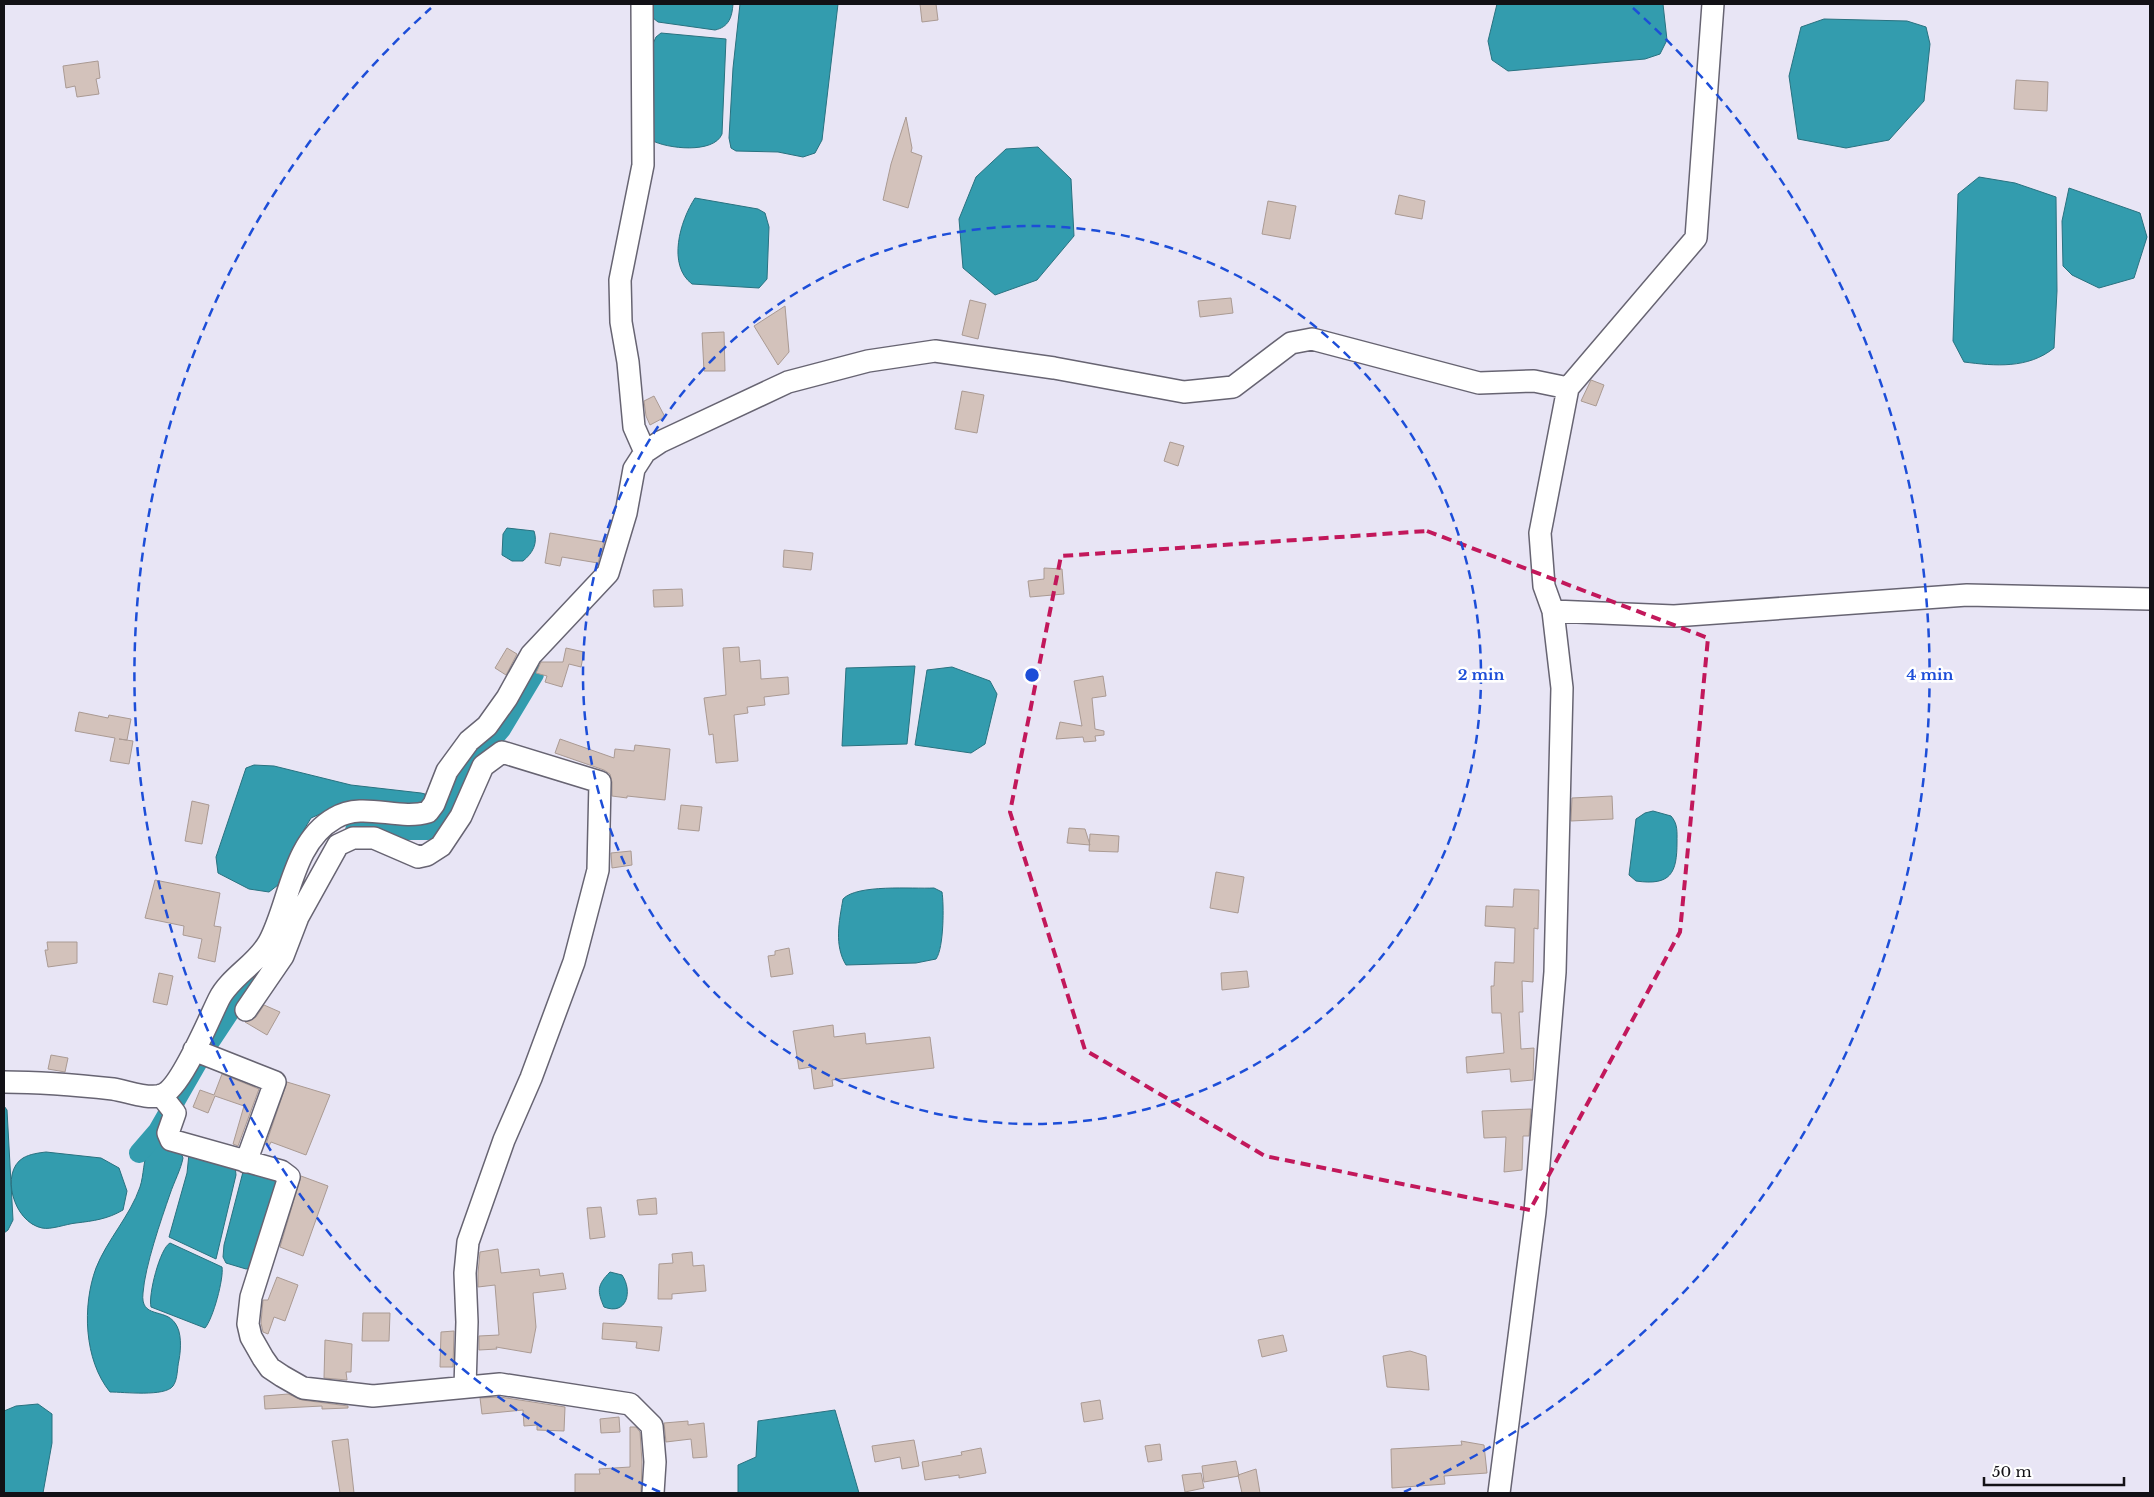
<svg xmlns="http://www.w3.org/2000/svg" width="2154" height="1497" font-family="'Libre Baskerville',serif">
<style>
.water{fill:#339cae;stroke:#297280}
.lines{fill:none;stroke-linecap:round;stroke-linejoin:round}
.canal{stroke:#339cae;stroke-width:20}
.building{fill:#d3c2bb;stroke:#aa9a93}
.minor-casing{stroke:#676472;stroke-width:24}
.minor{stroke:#fff;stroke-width:21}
.marked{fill:none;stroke:#c2185b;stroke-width:4;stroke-dasharray:10 6;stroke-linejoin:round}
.ring{fill:none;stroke:#1d4ed8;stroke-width:2.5;stroke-dasharray:9 6}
.centre{fill:#1d4ed8;stroke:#fff;stroke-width:2.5}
.ring-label{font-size:15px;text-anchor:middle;font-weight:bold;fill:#1d4ed8;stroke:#fff;stroke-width:5;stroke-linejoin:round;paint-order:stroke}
</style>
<rect width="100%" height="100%" fill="#e8e5f5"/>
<path class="water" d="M650 4H733C732 17 729 27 715 30L658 22 653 18Z
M740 4H838L822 140 815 153 803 157 778 152 736 151 731 148 729 138 733 68Z
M1497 4H1663L1667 40 1660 54 1645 59 1508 71 1492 60 1488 41Z
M1824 19 1907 21 1926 27 1930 44 1924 101 1889 140 1846 148 1798 139 1789 76 1801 27Z
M661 33 726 39 722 134C714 154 667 149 651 140L652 46 656 37Z
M1038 147 1071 179 1074 236 1037 280 995 295 963 268 959 219 976 177 1006 149Z
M1979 177 2015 183 2056 197 2057 291 2054 348C2028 369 1995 366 1964 362L1953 341 1958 194Z
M2069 188 2140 213 2147 237 2134 278 2099 288 2072 275 2063 266 2062 221Z
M695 198 758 209 765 213 769 227 767 279 759 288 692 284C667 265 680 221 695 198Z
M507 528 534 531C538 543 533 553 523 561H512L502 555 503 534Z
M915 666 907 744 842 746 846 668Z
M952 667 990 681 997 694 985 744 971 753 915 745 927 670Z
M254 765 274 766 351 785 421 793 425 794 426 800 418 807 329 810 311 818 293 848 278 885 269 892 249 889 218 873 216 857 246 768Z
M1653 811 1671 816C1678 824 1677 832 1677 842 1677 873 1671 886 1636 881L1629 875 1636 819 1645 813Z
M934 888 942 892C944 904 944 948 936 959L916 963 846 965C834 945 839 922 843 899 857 884 912 889 934 888Z
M4 1106 7 1110 13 1220 8 1230 4 1233Z
M162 1142 180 1150 183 1158C181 1169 174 1182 170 1194 161 1220 145 1266 143 1293 140 1319 165 1308 175 1323 182 1332 181 1349 179 1360 177 1368 178 1379 173 1386 165 1397 124 1392 110 1392 84 1360 82 1306 96 1268 107 1240 130 1216 140 1187 144 1175 143 1160 149 1146L151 1143Z
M46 1152 101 1158 119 1168 127 1191 123 1210C108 1219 93 1221 76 1223 66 1224 51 1230 42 1228 13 1222 0 1172 23 1158 30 1154 38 1153 46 1152Z
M189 1154 235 1165 236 1175 216 1259 169 1237 187 1173Z
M244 1168 281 1178 251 1268 246 1269 226 1263 223 1257 224 1245Z
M170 1243 222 1267C224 1278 213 1319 205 1328L151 1307C148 1295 160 1248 170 1243Z
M610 1272 622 1275C633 1291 627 1316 604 1307 597 1291 597 1285 610 1272Z
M38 1404 52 1414V1443L43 1493H4V1411L16 1406Z
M835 1410 859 1493H738V1465L756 1457 758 1421Z"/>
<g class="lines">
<path class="canal" d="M355 830H428L439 820 463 774 501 729 534 674
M139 1153 158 1131 205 1049 244 990 264 964 271 950"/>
</g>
<path class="building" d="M920 4H936L938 20 922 22Z
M98 61 100 78 96 79 99 94 77 97 75 86 66 88 63 66Z
M2016 80 2048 82 2047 111 2014 109Z
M906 117 912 148 911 152 922 156 908 208 883 200 891 164Z
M1399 195 1425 201 1422 219 1395 214Z
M1268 201 1296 206 1290 239 1262 234Z
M1231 298 1233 313 1200 317 1198 301Z
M970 300 986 304 978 339 962 335Z
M785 306 789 352 778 365 754 326Z
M724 332 725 371H704L702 333Z
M1591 380 1604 385 1596 406 1581 401Z
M962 391 984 395 977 433 955 429Z
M654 396 665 417 650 425 646 416 644 401Z
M1170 442 1184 446 1178 466 1164 461Z
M550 533 604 542 598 563 562 557 560 566 545 563Z
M784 550 813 553 811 570 783 567Z
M1044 568 1062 569 1064 594 1030 597 1028 581 1044 579Z
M682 589 683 606 654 607 653 590Z
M739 647 740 662 760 660 761 679 788 677 789 694 764 697 765 705 747 707 748 713 734 715 738 761 716 763 713 734 709 735 704 698 726 695 723 648Z
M507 648 517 654 506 675 495 668Z
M566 648 584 652 581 667 569 664 562 687 545 682 547 676 536 673 541 662H563Z
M1103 676 1106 696 1092 698 1095 729 1104 731V735L1095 736 1096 741 1084 742 1083 737 1056 739 1060 722 1082 726 1074 681Z
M79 712 108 718 109 715 131 719 127 740 119 739 133 741 129 764 110 761 115 738 75 731Z
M560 739 614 758 615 749 634 751 635 745 670 749 665 800 627 796V798L612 796V782L610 774 604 770 555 753Z
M1612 796 1613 819 1571 821 1572 798Z
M192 801 209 805 202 844 185 841Z
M681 805 702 807 699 831 678 829Z
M1069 828 1085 829 1090 845 1067 843Z
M1090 834 1119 836 1118 852 1089 851Z
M631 851 632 865 612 868 611 853Z
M1216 872 1244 877 1238 913 1210 908Z
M155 880 220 893 214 926 221 927 215 962 198 958 202 939 183 935 184 926 145 918Z
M1514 889 1539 890 1538 929 1534 928 1533 982 1522 981 1523 1012H1519L1521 1049 1534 1048 1533 1080 1511 1082 1510 1069 1467 1073 1466 1057 1504 1053 1501 1013H1492L1491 986H1494L1495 962 1514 963 1515 928 1485 926 1486 906 1513 907Z
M47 942H77V963L48 967 45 950H48Z
M789 948 793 974 771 977 768 956 775 955V951Z
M1247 971 1249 987 1222 990 1221 973Z
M159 973 173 976 167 1005 153 1002Z
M264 1005 280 1012 267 1035 245 1022 256 1017Z
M833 1025 834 1037 865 1033 866 1044 930 1037 934 1068 832 1080 833 1086 814 1089 811 1067 799 1069 793 1031Z
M51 1055 68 1058 65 1072 48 1069Z
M222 1074 259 1089 238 1146 233 1144 244 1106 215 1096 208 1113 193 1107 200 1090 214 1095Z
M287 1082 330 1095 306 1155 271 1142 269 1146 266 1144Z
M1531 1109 1529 1136H1523L1522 1170 1504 1172 1506 1137 1484 1138 1482 1111Z
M301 1176 328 1186 303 1256 280 1247Z
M656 1198 657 1214 639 1215 637 1200Z
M601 1207 605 1237 590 1239 587 1208Z
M498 1249 501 1273 539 1269 540 1276 563 1273 566 1289 533 1293 536 1327 531 1353 496 1347 497 1349 479 1350V1336L499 1335 495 1285 478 1287V1273L480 1252Z
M692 1252 693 1266 704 1265 706 1291 672 1294V1299H658L659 1264 673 1263 672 1254Z
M277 1277 298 1285 285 1321 274 1317 268 1334 263 1332 261 1323 263 1300H268Z
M363 1313H390L389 1341H362Z
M603 1323 662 1327 659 1351 636 1348 637 1342 602 1339Z
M454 1331 453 1367H440L441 1332Z
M1283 1335 1287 1351 1262 1357 1258 1340Z
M325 1340 352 1344 351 1372H346L347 1380 324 1378Z
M1410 1351 1426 1356 1429 1390 1387 1387 1383 1356Z
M288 1394 302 1400 348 1406V1408L322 1409V1406L265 1409 264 1396Z
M500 1397 565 1407 564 1431 537 1430V1425L524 1426 523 1410 482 1414 480 1398Z
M1100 1400 1103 1419 1084 1422 1081 1403Z
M619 1417 620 1432 601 1433 600 1419Z
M688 1421V1425L704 1423 707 1457 693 1458 691 1439 666 1442 664 1423Z
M630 1427H636L640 1432 642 1462 641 1493H575V1474H600L599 1469 630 1467Z
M348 1439 354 1493H340L332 1441Z
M914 1440 919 1466 902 1469 900 1457 875 1462 872 1446Z
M1461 1441 1484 1445 1487 1473 1444 1476 1445 1484 1392 1488 1391 1449 1462 1445Z
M1160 1444 1162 1460 1148 1462 1145 1446Z
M981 1448 986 1473 959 1478V1475L925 1480 922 1462 962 1455 961 1452Z
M1236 1461 1239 1476 1204 1482 1202 1466Z
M1256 1469 1260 1493H1242L1238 1475Z
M1201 1473 1204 1488 1185 1492 1182 1475Z"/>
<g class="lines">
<g class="minor-casing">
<path id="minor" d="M642 4 643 165 620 280 621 322 628 362 634 427 645 452
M1553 611 1544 586 1540 533 1568 388 1696 238 1713 4
M246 1010 283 956 298 917 338 845 353 838H374L418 857 427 855 441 846 461 816 483 766 502 752 600 782 598 870 574 962 531 1078 504 1140 468 1242 465 1273 467 1322 465 1387
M194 1050 275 1082 246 1162
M4 1082C40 1082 77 1085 113 1089 127 1091 148 1100 162 1095 181 1088 209 1019 219 999 230 977 257 964 269 942 290 903 292 842 335 818 363 801 398 821 428 812L434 804 447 771 469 741 487 726 507 698 531 655 608 573 626 513 634 469 645 452 660 442 788 382 868 361 935 351 1054 368 1184 392 1233 387 1291 343 1312 339 1479 383 1534 381 1568 388
M161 1095 175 1113 168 1133 171 1140 281 1171 289 1177 251 1297 248 1324 251 1337 263 1358 270 1368 282 1376 303 1388 373 1396 500 1384 630 1404 652 1426 655 1462 653 1493
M1499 1493 1535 1212 1555 972 1562 688 1553 611 1674 616 1967 595 2150 599"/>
</g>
<use href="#minor" class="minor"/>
</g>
<path class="marked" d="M1427 531 1708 638 1680 932 1530 1210 1265 1156 1085 1050 1010 812 1061 556Z"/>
<g class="ring">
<circle cx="1032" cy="675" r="449"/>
<path d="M660 1492A898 898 0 0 1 431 8M1633 8A898 898 0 0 1 1404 1492"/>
</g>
<circle cx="1032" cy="675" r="8" class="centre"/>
<g class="ring-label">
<text x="1481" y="680">2 min</text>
<text x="1930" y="680">4 min</text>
</g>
<rect width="2154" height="1497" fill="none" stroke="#121116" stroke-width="10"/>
<path d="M1984 1477v8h140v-8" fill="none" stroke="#121116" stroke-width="2.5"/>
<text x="1992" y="1477" font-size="15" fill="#121116" stroke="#ffffff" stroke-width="4" paint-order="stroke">50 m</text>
</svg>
